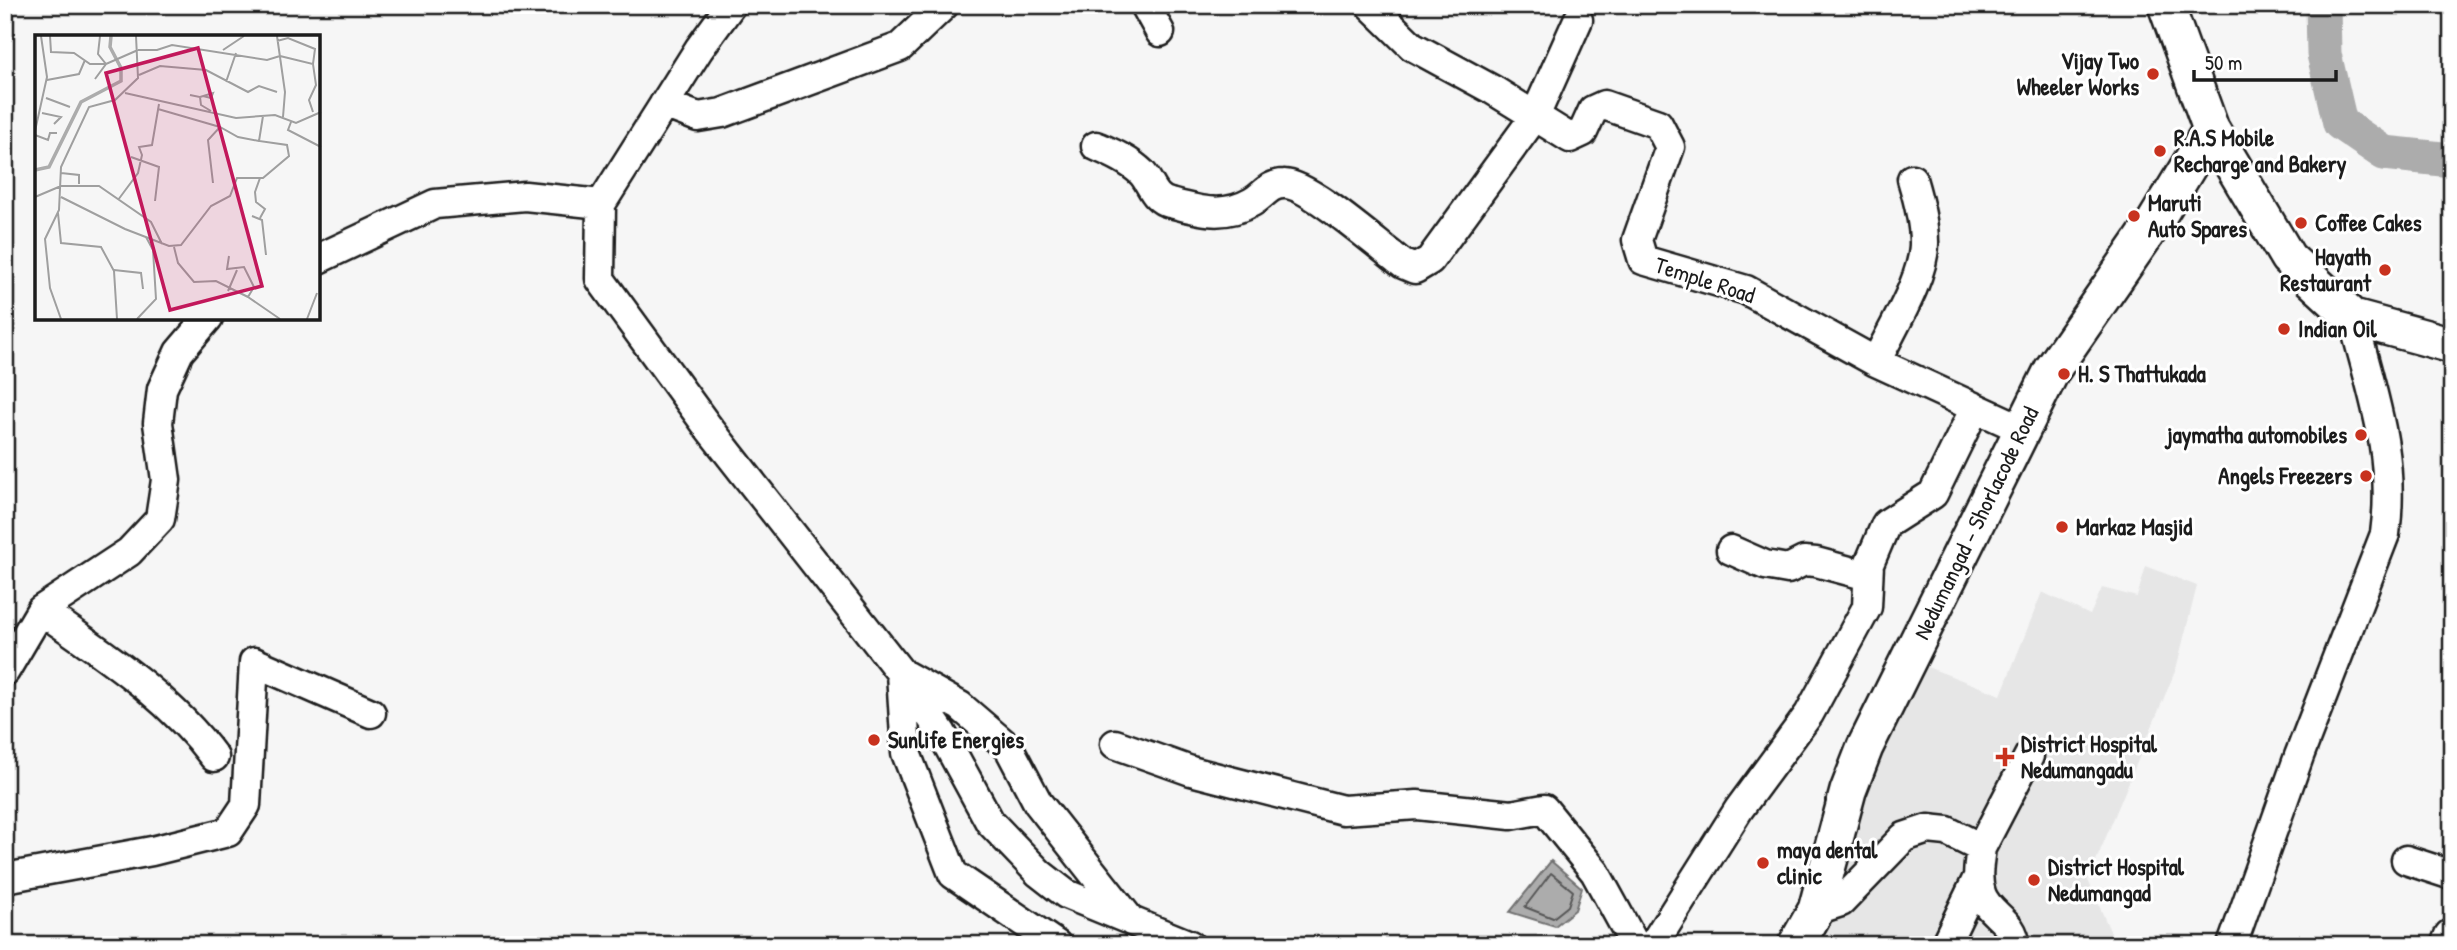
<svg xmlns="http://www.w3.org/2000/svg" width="2457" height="950" font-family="'Patrick Hand',sans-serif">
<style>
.built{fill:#e6e6e6}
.water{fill:#acacac;stroke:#727272;stroke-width:2}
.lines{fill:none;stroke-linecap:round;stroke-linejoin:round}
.shore{stroke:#565656;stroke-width:2}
.river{stroke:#acacac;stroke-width:35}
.minor-casing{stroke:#1c1c1c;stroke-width:33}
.major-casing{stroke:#1c1c1c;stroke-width:40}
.minor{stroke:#fff;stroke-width:28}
.major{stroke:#fff;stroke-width:35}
.poi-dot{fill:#c8321e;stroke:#fff;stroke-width:2.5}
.labels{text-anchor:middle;stroke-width:6;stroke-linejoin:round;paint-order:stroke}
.poi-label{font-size:23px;font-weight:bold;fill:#1c1c1c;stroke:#fff;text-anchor:start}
.street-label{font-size:23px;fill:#1c1c1c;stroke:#fff}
.inset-river{fill:none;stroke:#acacac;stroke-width:3.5}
.inset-road{fill:none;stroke:#9f9f9f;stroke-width:2}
.view{fill:#c2185b;fill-opacity:0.15;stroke:#c2185b;stroke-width:3.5}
.inset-edge{fill:none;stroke:#1c1c1c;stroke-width:3.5}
</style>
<rect width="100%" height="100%" fill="#f6f6f6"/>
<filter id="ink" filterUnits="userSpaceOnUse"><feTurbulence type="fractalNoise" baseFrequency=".0143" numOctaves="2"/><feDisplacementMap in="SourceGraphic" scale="14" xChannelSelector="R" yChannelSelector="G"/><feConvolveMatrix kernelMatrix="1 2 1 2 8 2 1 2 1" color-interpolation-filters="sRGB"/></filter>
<g filter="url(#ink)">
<path class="built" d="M2146 566 2197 586 2176 669 2088 880 2114 940 2112 945H1802L1856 790 1914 662 2001 695 2042 592 2090 615 2102 588 2137 597Z"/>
<path class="water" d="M1551 861 1582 888 1575 910 1555 926 1510 912Z"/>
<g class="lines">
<path class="shore" d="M1551 873 1573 891 1568 906 1553 918 1525 907Z"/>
<path class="river" d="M2323 5 2324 54 2340 123 2384 153 2452 160"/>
<g class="minor-casing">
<path id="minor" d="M731 5 699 49 601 204 600 279 708 427 901 673 906 753 953 874 1057 945
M1145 5 1160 32
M1370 5 1412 46 1493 90 1570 138 1583 132 1593 110 1604 105 1658 124 1670 147 1637 240 1643 260 1746 290 1876 362 2022 429
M664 104 698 117 722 113 900 47 944 5
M1096 146C1112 153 1129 160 1142 173 1152 184 1153 199 1170 203 1200 211 1224 218 1252 202 1264 195 1269 184 1284 184 1308 183 1380 247 1403 264L1415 269 1430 260 1535 116 1578 20
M318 259 435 204 525 196 601 204
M1876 362C1891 330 1925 277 1924 242 1924 221 1918 199 1912 179
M1731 550 1765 565 1788 569 1804 561 1816 562 1868 576
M41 610C103 654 168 695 214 757
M5 671 41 610 129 552 160 519 166 480 158 423 162 389 179 352 208 318
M901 673 960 706 1009 748 1038 803 1131 921 1190 945
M905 679 941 732 990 822 1039 873 1066 894 1127 919
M1115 744 1191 771 1343 810 1417 805 1511 815 1544 809 1595 872 1635 945
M1981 848C1979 863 1976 878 1981 893 1987 914 2015 921 2015 945
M2406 860 2452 875
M5 878 152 851 228 832 246 805 254 662 371 713
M1816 910 1841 902 1904 837 1928 829 1947 831 1981 848 2029 756
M1653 945 1739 809 1809 714 1867 607 1869 564 1886 524 1933 494 1975 408
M1945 945 1978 877
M2232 945 2299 756 2385 534C2396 455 2372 394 2353 318"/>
</g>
<g class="major-casing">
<path id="major" d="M2166 5 2211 129 2288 258 2353 318 2452 345
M1796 945 1816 910 1848 791 1865 747 2052 370 2154 223 2211 129
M2449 945 2452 937"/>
</g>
<use href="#minor" class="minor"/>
<use href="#major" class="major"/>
</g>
</g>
<g class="poi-dot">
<circle cx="2153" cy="74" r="7"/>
<circle cx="2160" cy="151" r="7"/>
<circle cx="2134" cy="216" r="7"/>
<circle cx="2301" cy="223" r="7"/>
<circle cx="2385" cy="270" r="7"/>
<circle cx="2284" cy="329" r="7"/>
<circle cx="2064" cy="374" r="7"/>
<circle cx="2361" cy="435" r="7"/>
<circle cx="2366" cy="476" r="7"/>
<circle cx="2062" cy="527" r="7"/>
<circle cx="874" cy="740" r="7"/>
<path d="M2001.5 746.5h7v7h7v7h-7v7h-7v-7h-7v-7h7z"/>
<circle cx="1763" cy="863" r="7"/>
<circle cx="2034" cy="880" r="7"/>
</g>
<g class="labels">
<g class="poi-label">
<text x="2139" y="69" text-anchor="end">Vijay Two<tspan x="2139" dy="26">Wheeler Works</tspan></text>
<text x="2174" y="146">R.A.S Mobile<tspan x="2174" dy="26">Recharge and Bakery</tspan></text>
<text x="2148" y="211">Maruti<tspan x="2148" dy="26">Auto Spares</tspan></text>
<text x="2315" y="231">Coffee Cakes</text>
<text x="2371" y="265" text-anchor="end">Hayath<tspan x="2371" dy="26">Restaurant</tspan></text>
<text x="2298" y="337">Indian Oil</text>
<text x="2078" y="382">H. S Thattukada</text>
<text x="2347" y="443" text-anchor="end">jaymatha automobiles</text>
<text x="2352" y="484" text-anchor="end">Angels Freezers</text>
<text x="2076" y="535">Markaz Masjid</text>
<text x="888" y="748">Sunlife Energies</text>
<text x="2021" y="752">District Hospital<tspan x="2021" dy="26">Nedumangadu</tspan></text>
<text x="1777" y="858">maya dental<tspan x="1777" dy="26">clinic</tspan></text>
<text x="2048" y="875">District Hospital<tspan x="2048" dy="26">Nedumangad</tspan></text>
</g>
<g class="street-label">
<text transform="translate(1705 280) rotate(18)" y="8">Temple Road</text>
<text transform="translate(1976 523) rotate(-64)" y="8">Nedumangad - Shorlacode Road</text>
</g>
</g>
<g transform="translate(35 35)">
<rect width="285" height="285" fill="#f6f6f6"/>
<path class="inset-river" d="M0 135 14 132 46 67 86 46V33L75 12 76 1"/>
<path class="inset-road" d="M15 1 16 17 39 18 55 29H71L60 44M65 1 63 19 71 29 103 15M242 1 250 57 248 82M242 6 253 3 280 14 278 29M103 15H122L137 10 232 25 245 21M188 15 209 1M245 21 278 29 281 50 274 65 278 77M104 40 125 31 171 35 213 57 224 51 242 57M12 45 44 39 50 25M191 47 201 18M90 58 201 83 240 80 261 88 286 77M155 60 165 62 166 70 176 76M165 62 178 58 176 63 168 61M11 63 35 72M123 74 185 92M7 78 26 82 19 89M256 87 253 95 286 112M0 96 12 42 6 1M0 100 13 105 15 98H22M96 122 124 132 120 166M26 138 44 140V149M225 143 220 157 221 167 230 174 225 183M178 148 173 105 185 92 203 102 224 106M26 151H64L116 187 127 209M0 162 26 151M26 162 90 194 134 211 146 210 176 171 195 161 202 143H228L254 121 252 110 224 106 228 81M83 165 103 138 107 120 104 112 117 110 124 69M23 178 26 208 66 212 79 236 82 284M217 181 227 185 231 220M139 212 143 228 159 247 181 246 213 262M194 221 192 234 209 232 219 252 213 262 245 284M79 235 106 238 108 254M193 256 202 235M26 284 15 253 10 204 24 175 26 132 54 72 80 65 103 43 101 1M102 284 121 264 118 215 111 202M272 284 282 258"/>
<path class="view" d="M163 13 227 251 135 275 71 38Z"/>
<rect width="285" height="285" class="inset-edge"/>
</g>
<rect width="2457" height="950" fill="none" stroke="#fff" stroke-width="28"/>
<rect x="14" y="14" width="2429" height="922" fill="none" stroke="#1c1c1c" stroke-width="2.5" filter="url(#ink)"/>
<path d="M2194 70v10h142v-10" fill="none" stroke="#1c1c1c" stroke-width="3.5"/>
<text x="2205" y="70" font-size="21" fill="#1c1c1c" stroke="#ffffff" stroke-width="5" paint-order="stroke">50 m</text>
</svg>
